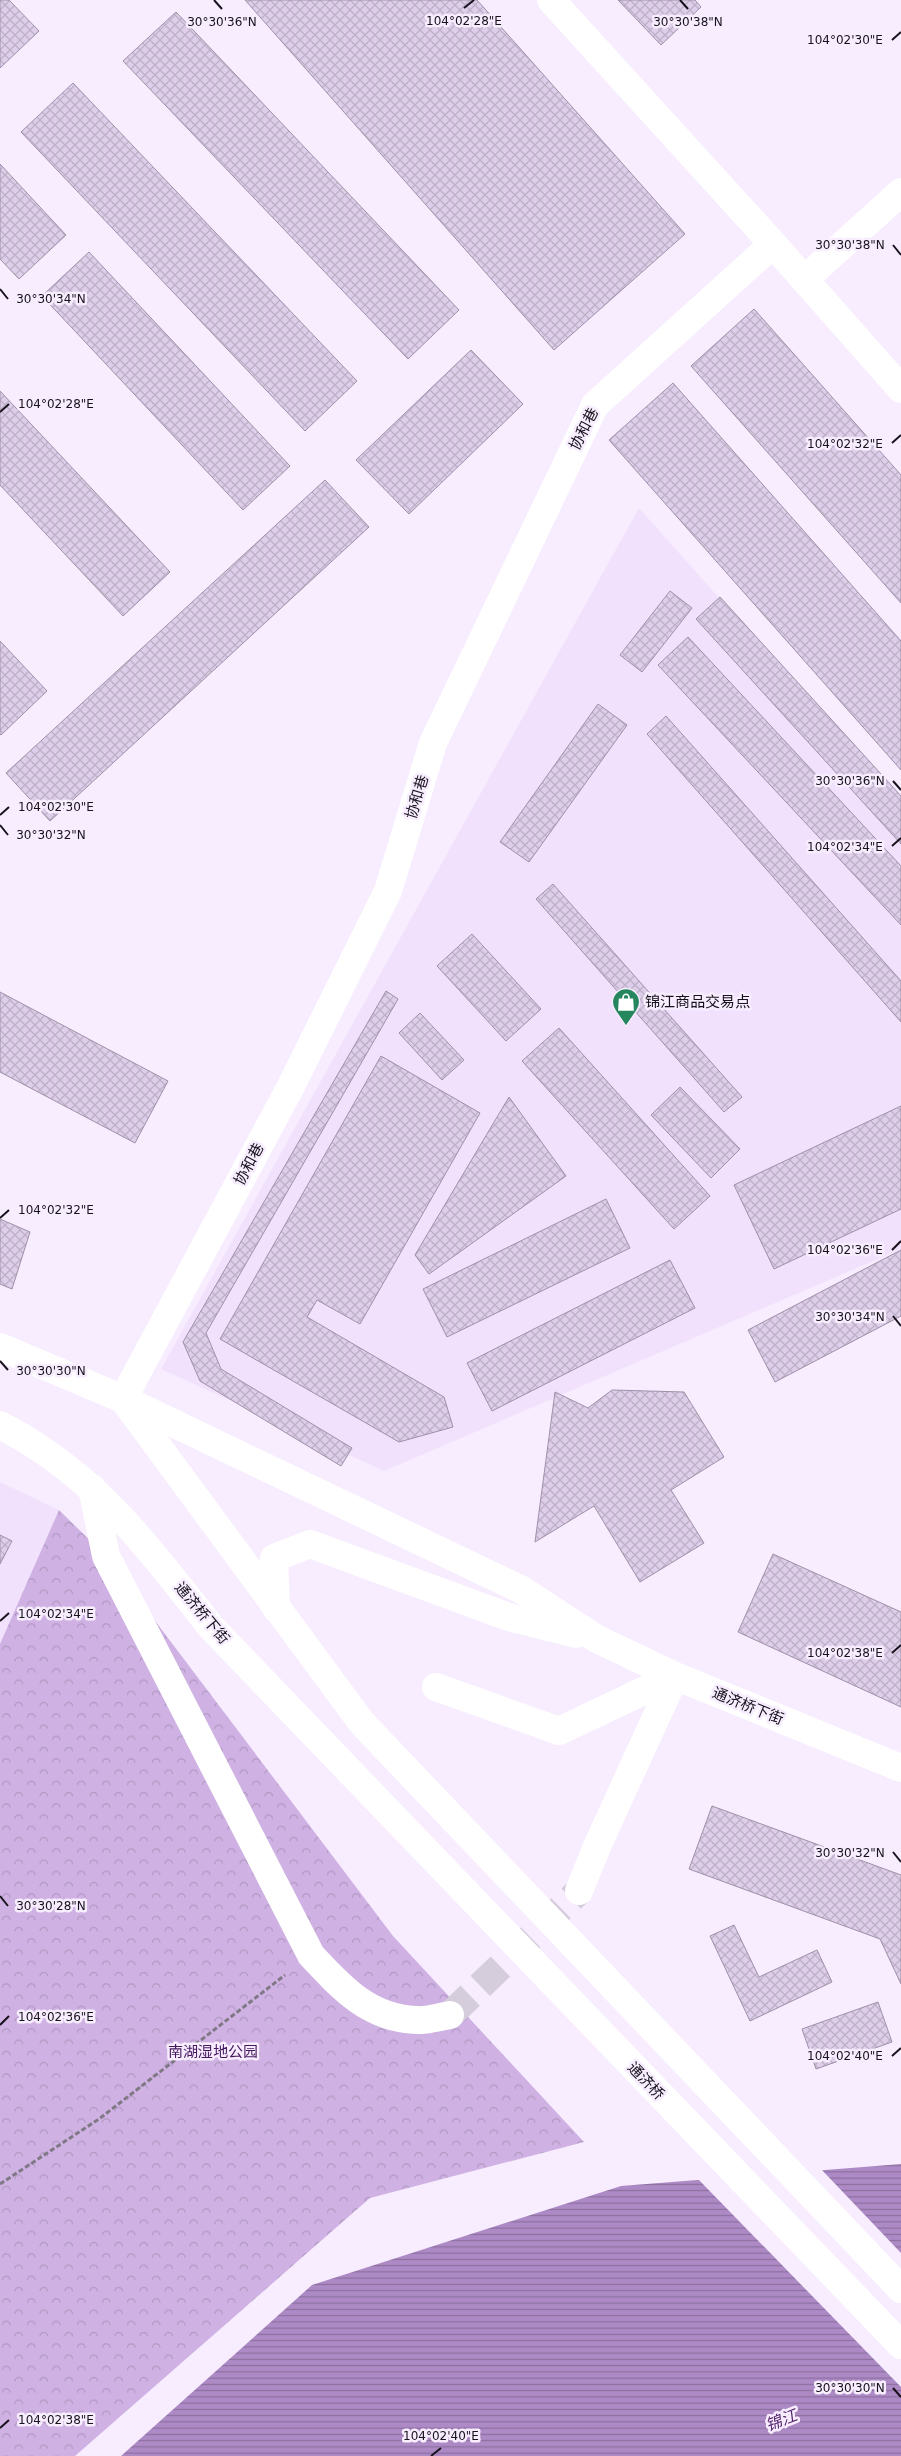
<svg xmlns="http://www.w3.org/2000/svg" width="901" height="2456" font-family="'DejaVu Sans','Noto Sans SC',sans-serif">
<style>
.built{fill:#f1e1fd}
.forest{fill:url(#forest-crowns)}
.water{fill:url(#water-rules)}
.pier{fill:#f7edfe}
.building{fill:url(#building-cross-hatch);stroke:#9f90a9}
.lines{fill:none;stroke-linecap:round;stroke-linejoin:round}
.minor-tunnel{stroke:#d5ccdc;stroke-width:28;stroke-dasharray:28 14;stroke-linecap:butt}
.path{stroke:#7f7885;stroke-width:3;stroke-dasharray:5 2.5;stroke-linecap:butt}
.minor{stroke:#fff;stroke-width:28}
.ticks{fill:none;stroke:#17121b;stroke-width:2}
.labels{text-anchor:middle;stroke-width:5;stroke-linejoin:round;paint-order:stroke}
.street-label{font-size:15px;fill:#17121b;stroke:#f7edfe}
.poi-label{font-size:15px;fill:#17121b;stroke:#f7edfe;text-anchor:start}
.park-label{font-size:15px;fill:#45175e;stroke:#f7edfe}
.water-label{font-size:16px;font-style:italic;fill:#53256d;stroke:#f7edfe}
.ticks-label{font-size:12px;text-anchor:middle;fill:#17121b;stroke:#f7edfe;stroke-width:5;stroke-linejoin:round;paint-order:stroke}
</style>
<defs>
<pattern id="forest-crowns" width="20" height="18" patternUnits="userSpaceOnUse" patternTransform="scale(1.25)"><rect width="20" height="18" fill="#cfb2e3"/><path d="M2 6a3 3 0 1 1 6 0M12 15a3 3 0 1 1 6 0" fill="none" stroke="#b198c2"/></pattern>
<pattern id="water-rules" width="6" height="5" patternUnits="userSpaceOnUse" patternTransform="scale(1.25)"><rect width="6" height="5" fill="#ad8ac5"/><path d="M0 2.5h6" fill="none" stroke="#8c6f9f"/></pattern>
<pattern id="building-cross-hatch" width="8" height="8" patternUnits="userSpaceOnUse" patternTransform="scale(1.25)"><rect width="8" height="8" fill="#deceea"/><path d="M0 0l8 8M0 8l8-8" fill="none" stroke="#beb0c8"/></pattern>
</defs>
<rect width="100%" height="100%" fill="#f7edfe"/>
<path class="built" d="M639 508 901 802V1249L384 1471 161 1369Z
M0 1482 59 1510 0 1644Z"/>
<path class="forest" d="M59 1510 106 1556 393 1936 584 2142 370 2198 75 2456H0V1644Z"/>
<path class="water" d="M901 2164V2456H121L312 2285 621 2186Z"/>
<path class="pier" d="M820 2168 901 2253V2387L697 2178Z"/>
<path class="building" d="M0 0H9L39 31 0 68Z
M245 0H477L685 234 554 350Z
M618 0H695L701 7 661 45Z
M176 12 459 310 408 359 123 61Z
M73 83 357 381 305 431 21 132Z
M0 164 66 235 19 279 0 259Z
M89 252 290 466 243 510 42 296Z
M754 309 901 475V603L691 366Z
M471 350 523 404 409 514 356 460Z
M673 383 901 641V770L609 440Z
M0 391 170 572 123 616 0 485Z
M325 480 369 527 50 821 6 773Z
M670 591 692 608 642 672 620 655Z
M720 597 901 796V844L696 619Z
M688 637 901 866V925L658 665Z
M0 641 47 691 1 735 0 734Z
M598 704 627 725 529 862 500 842Z
M666 716 901 981V1022L647 734Z
M553 884 742 1097 724 1112 536 899Z
M472 934 541 1009 506 1041 437 966Z
M386 991 398 999 206 1333 221 1369 352 1448 341 1466 200 1381 183 1342Z
M0 992 168 1081 135 1143 0 1072Z
M420 1013 464 1060 442 1080 399 1033Z
M559 1028 710 1196 674 1229 522 1061Z
M381 1056 480 1113 360 1324 317 1300 307 1317 444 1397 453 1427 399 1442 220 1339Z
M680 1087 740 1149 711 1178 651 1115Z
M509 1097 566 1176 429 1274 415 1255Z
M901 1106V1209L774 1269 734 1185Z
M606 1199 630 1248 447 1337 423 1289Z
M0 1219 30 1232 12 1289 0 1284Z
M901 1250V1316L775 1382 748 1330Z
M670 1260 695 1308 492 1411 467 1363Z
M612 1390 684 1392 724 1457 671 1490 704 1543 640 1582 594 1506 535 1542 555 1392 588 1408Z
M0 1535 12 1541 0 1564Z
M773 1554 901 1612V1707L738 1632Z
M712 1806 901 1875V1984L880 1939 689 1869Z
M734 1925 759 1977 817 1950 832 1982 750 2021 710 1936Z
M878 2002 892 2042 816 2069 802 2029Z"/>
<g class="lines">
<path class="minor-tunnel" d="M450 2015 579 1891"/>
<path class="path" d="M0 2184 99 2119 285 1975"/>
<path class="minor" d="M551 0 773 244 901 389
M773 244 595 405 433 743 388 891 290 1088 123 1399 522 1590 597 1639 675 1676 901 1768
M805 279 901 192
M0 1347 123 1399 362 1723 901 2289
M0 1425C95 1474 146 1545 211 1627L901 2345
M92 1488 106 1556 311 1955C341 1987 368 2018 416 2020 427 2021 439 2017 450 2015
M276 1608 274 1558 310 1544 509 1617 576 1634
M436 1687 559 1731 675 1676
M579 1891 598 1844 675 1676"/>
</g>
<path class="ticks" d="M214 0 222 9M680 0 688 9M464 8 474 0M892 40 901 32M893 245 901 255M0 289 8 299M0 412 9 404M892 443 901 435M893 781 901 790M0 815 9 807M0 825 8 835M892 846 901 838M0 1218 9 1210M892 1250 901 1241M893 1316 901 1326M0 1361 8 1370M0 1621 9 1613M892 1653 901 1645M893 1852 901 1862M0 1896 8 1906M0 2025 9 2016M892 2056 901 2048M893 2388 901 2397M0 2428 9 2420M431 2456 441 2448"/>
<defs>
<g id="shop-pin" transform="scale(1.4375)"><path d="M0 17L-7.5 6A9.5 9.5 0 1 1 7.5 6Z" fill="#26865e" stroke="#f7edfe"/><path d="M-5-2.5h2.3a2.7 3.5 0 0 1 5.4 0H5L5.5 6h-11ZM-1.5-2.5h3a1.5 2.3 0 0 0-3 0Z" fill="#fff"/></g>
</defs>
<g fill-rule="evenodd">
<use href="#shop-pin" x="626" y="1002"/>
</g>
<g class="labels">
<g class="street-label">
<text transform="translate(584 429) rotate(-63)" y="5">协和巷</text>
<text transform="translate(417 797) rotate(-73)" y="5">协和巷</text>
<text transform="translate(249 1164) rotate(-62)" y="5">协和巷</text>
<text transform="translate(202 1613) rotate(50)" y="5">通济桥下街</text>
<text transform="translate(748 1706) rotate(22)" y="5">通济桥下街</text>
<text transform="translate(646 2081) rotate(46)" y="5">通济桥</text>
</g>
<g class="poi-label">
<text x="645" y="1007">锦江商品交易点</text>
</g>
<g class="park-label">
<text x="213" y="2057">南湖湿地公园</text>
</g>
<g class="water-label">
<text transform="translate(781 2420) rotate(-21)" y="6">锦江</text>
</g>
</g>
<g class="ticks-label">
<text x="464" y="25">104°02'28"E</text>
<text x="222" y="26">30°30'36"N</text>
<text x="688" y="26">30°30'38"N</text>
<text x="845" y="44">104°02'30"E</text>
<text x="850" y="249">30°30'38"N</text>
<text x="51" y="303">30°30'34"N</text>
<text x="56" y="408">104°02'28"E</text>
<text x="845" y="448">104°02'32"E</text>
<text x="850" y="785">30°30'36"N</text>
<text x="56" y="811">104°02'30"E</text>
<text x="51" y="839">30°30'32"N</text>
<text x="845" y="851">104°02'34"E</text>
<text x="56" y="1214">104°02'32"E</text>
<text x="845" y="1254">104°02'36"E</text>
<text x="850" y="1321">30°30'34"N</text>
<text x="51" y="1375">30°30'30"N</text>
<text x="56" y="1618">104°02'34"E</text>
<text x="845" y="1657">104°02'38"E</text>
<text x="850" y="1857">30°30'32"N</text>
<text x="51" y="1910">30°30'28"N</text>
<text x="56" y="2021">104°02'36"E</text>
<text x="845" y="2060">104°02'40"E</text>
<text x="850" y="2392">30°30'30"N</text>
<text x="56" y="2424">104°02'38"E</text>
<text x="441" y="2440">104°02'40"E</text>
</g>
</svg>
